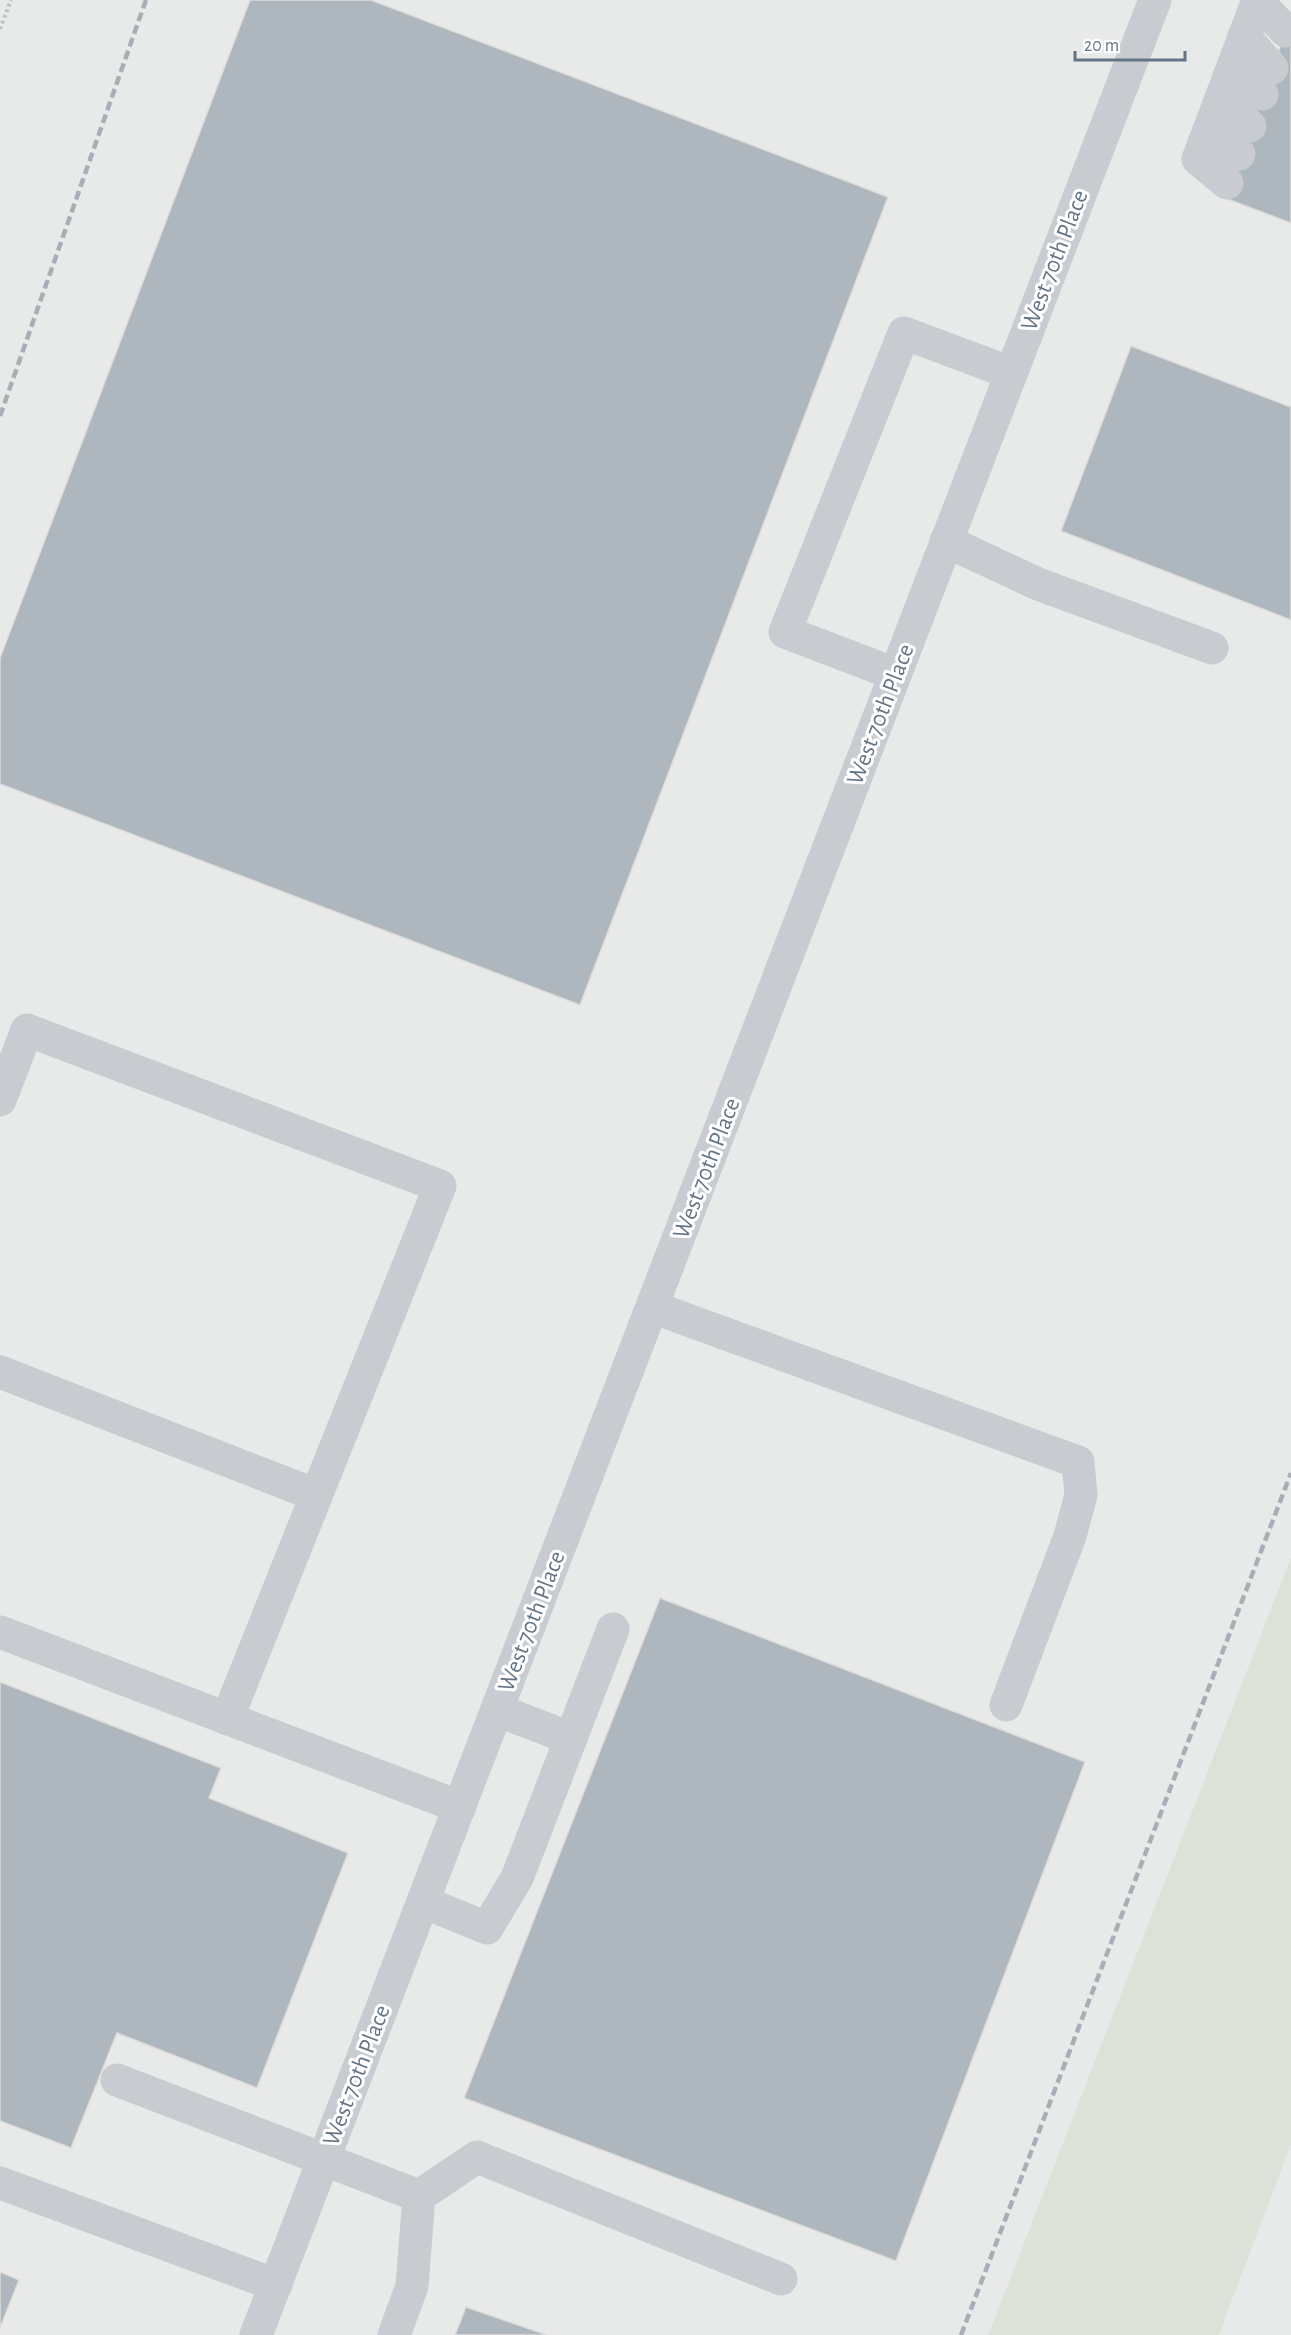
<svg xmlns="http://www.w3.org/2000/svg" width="1291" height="2335" font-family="'Alegreya Sans',sans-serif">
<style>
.built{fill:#e8e9e9}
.green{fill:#dce2d8}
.building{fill:#aeb7bd;stroke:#dcdcda;stroke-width:1.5}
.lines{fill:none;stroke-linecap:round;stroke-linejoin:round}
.path{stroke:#c1c4c6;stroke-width:4;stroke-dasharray:3 3;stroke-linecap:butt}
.minor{stroke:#c8ccd0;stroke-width:33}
.rail{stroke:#a8aeb5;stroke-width:4.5;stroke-dasharray:9 4.5;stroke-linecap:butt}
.labels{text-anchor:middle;stroke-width:6;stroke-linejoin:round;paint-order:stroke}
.street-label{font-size:24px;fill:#637585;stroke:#fff}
</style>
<rect width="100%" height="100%" fill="#fafaf8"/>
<path class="built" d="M0 0H1291V1557L988 2335H0Z
M1291 2145V2335H1219Z"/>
<path class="green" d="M1291 1557V2145L1219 2335H988Z"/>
<path class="building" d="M250 0H371L888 197 580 1005 0 784V658Z
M1291 19V223L1222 197Z
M1131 346 1291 407V620L1061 531Z
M660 1598 1085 1762 896 2261 464 2098Z
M0 1682 221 1768 209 1798 348 1853 257 2088 117 2033 71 2148 0 2121Z
M0 2272 19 2280 0 2328Z
M466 2307 547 2335H455Z"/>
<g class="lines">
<path class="path" d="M0 29 11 0"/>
<path class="minor" d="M1257 1 1286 31
M1244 36 1272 68
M1234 64 1262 94
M1221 99 1250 126
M1209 130 1239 154
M1227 183 1198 159 1258 0
M946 541 1038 584 1212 648
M895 674 785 632 904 333 1011 373
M0 1100 27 1030 440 1186 227 1719
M652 1307 1078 1462 1081 1495 1070 1536 1006 1705
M0 1372 316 1495
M0 1632 460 1807
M497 1710 570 1738
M423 1902 487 1928 517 1878 613 1629
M117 2080 419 2196 477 2157 781 2279
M0 2183 276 2285
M256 2335 1155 0
M394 2335 412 2286 419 2196"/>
<path class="rail" d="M0 416 146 0
M961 2335 1291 1473"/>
</g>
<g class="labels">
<g class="street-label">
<text transform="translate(1054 260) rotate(-69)" y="8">West 70th Place</text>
<text transform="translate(880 714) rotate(-69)" y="8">West 70th Place</text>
<text transform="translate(706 1168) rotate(-69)" y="8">West 70th Place</text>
<text transform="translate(531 1621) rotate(-69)" y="8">West 70th Place</text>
<text transform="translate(356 2075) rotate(-69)" y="8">West 70th Place</text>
</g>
</g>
<path d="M1075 51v9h110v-9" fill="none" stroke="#637585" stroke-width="3"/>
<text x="1084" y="51" font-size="18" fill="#637585" stroke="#ffffff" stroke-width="4.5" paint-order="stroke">20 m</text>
</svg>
